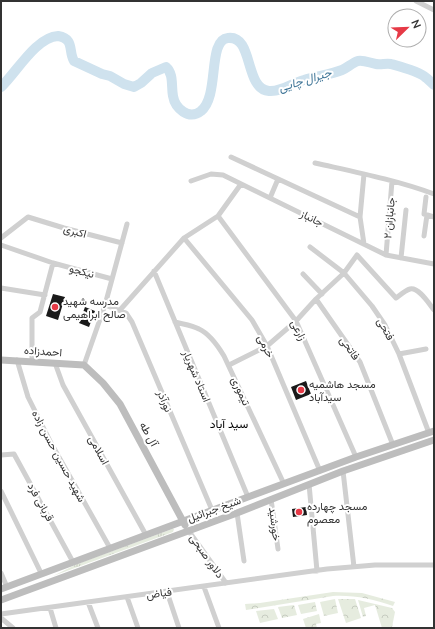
<svg xmlns="http://www.w3.org/2000/svg" width="435" height="629" font-family="'Nunito Sans',Vazirmatn,sans-serif">
<style>
.grass{fill:url(#grass-tufts)}
.park{fill:url(#park-crowns)}
.lines{fill:none;stroke-linecap:round;stroke-linejoin:round}
.river{stroke:#cfe2ee;stroke-width:10}
.building{fill:#1a1a1a}
.street{stroke:#d0d0d0;stroke-width:5}
.secondary{stroke:#bdbdbd;stroke-width:7}
.poi-dot{fill:#e63946;stroke:#fff;stroke-width:1.5}
.labels{text-anchor:middle;stroke-width:4;stroke-linejoin:round;paint-order:stroke}
.street-label{font-size:11px;fill:#333;stroke:#fff}
.poi-label{font-size:11px;fill:#333;stroke:#fff;text-anchor:start}
.water-label{font-size:12px;font-style:italic;fill:#3f7597;stroke:#fff}
.neighbourhood-label{font-size:12px;fill:#000;stroke:#fff}
</style>
<defs>
<pattern id="grass-tufts" width="24" height="20" patternUnits="userSpaceOnUse"><rect width="24" height="20" fill="#e6ecdf"/><path d="M3 7l-1-3M5 7V3M7 7l1-3M15 17l-1-3M17 17v-4M19 17l1-3" fill="none" stroke="#c6cbc0"/></pattern>
<pattern id="park-crowns" width="20" height="18" patternUnits="userSpaceOnUse"><rect width="20" height="18" fill="#e6ecdf"/><path d="M2 6a3 3 0 1 1 6 0M12 15a3 3 0 1 1 6 0" fill="none" stroke="#c6cbc0"/></pattern>
</defs>
<rect width="100%" height="100%" fill="#fff"/>
<path class="grass" d="M172 529H174L173 532 53 576 77 564Z"/>
<path class="park" d="M333 592 362 593 395 602 393 606C373 599 354 595 333 596L246 610 245 604 260 603Z
M335 599 338 613 324 616 320 602Z
M338 599H355L361 618 346 623Z
M358 600 392 608 395 612 392 627 391 628H382L375 605 364 608 366 616 363 617Z
M315 602 317 611 301 614 298 605Z
M294 605 297 615 282 618 278 607Z
M274 609 278 619 260 623 256 611Z
M319 614 321 623 316 624 317 628H306L303 619Z"/>
<g class="lines">
<path class="river" d="M1 87C16 73 36 37 58 36 75 39 68 51 74 61L102 74 110 76 124 84 134 87 141 83 152 73 166 67C174 74 171 86 173 96 175 108 189 121 201 111 220 96 207 40 228 38 254 35 244 89 269 91 282 92 292 83 304 80 316 76 329 75 342 70 347 68 352 63 358 61 364 60 370 63 376 64 381 65 386 63 391 64 398 66 420 72 425 77 428 79 431 82 434 85"/>
</g>
<path class="building" d="M53 294 65 297 58 320 46 316Z
M85 307 95 311 89 327 79 323Z
M306 381 311 394 296 400 291 387Z
M306 507 307 515 293 517 292 509Z"/>
<g class="lines">
<path class="street" d="M416 1 434 10
M231 157 360 217
M315 163C355 172 396 180 434 194
M364 174 360 217 364 244
M191 181 211 174 223 175 386 255 434 264
M426 197 424 214 434 217
M270 198 278 179
M218 216 296 321 356 457
M424 236 427 215
M1 238 28 217 64 228 122 243
M184 238 252 320 267 346 320 471
M1 245 53 263 112 279
M310 247 344 273 372 306 385 325 399 354 429 433
M386 255 392 181
M401 258 406 210
M154 271 248 497
M303 274 322 294
M1 288 45 295
M316 299 360 362 393 445
M105 305 126 313 132 322 212 510
M120 310 184 238 218 216 241 184
M175 322C182 324 192 325 199 329 210 334 218 346 224 356L284 484
M399 354 426 349
M17 360 28 397 51 443 110 548
M32 361V318L40 312 53 263
M55 363 63 385 146 535
M84 365 105 305 127 224
M229 365 267 346 296 321 316 299 344 273 357 255 396 298C400 295 406 290 410 289 419 287 429 304 434 310
M1 455 14 454 73 562
M343 471 354 567
M309 484 317 571
M1 491 41 573
M271 499 278 549
M237 513 244 561
M188 530 226 583
M1 573 7 587
M204 587 219 628
M167 592 179 628
M127 597 138 628
M88 602 98 628
M50 608 56 628
M1 614 327 569 375 565H434
M1 618 13 628"/>
<path class="secondary" d="M1 360 84 365 103 383 120 404 185 525
M1 589 248 497 356 457 434 431
M1 600 237 513 343 471 434 440"/>
</g>
<g class="poi-dot">
<circle cx="55" cy="307" r="4"/>
<circle cx="301" cy="390" r="4"/>
<circle cx="299" cy="512" r="4"/>
</g>
<g class="labels">
<g class="street-label">
<text transform="translate(312 218) rotate(26)" y="4">جانباز</text>
<text transform="translate(389 218) rotate(-85)" y="4">جانبازان ۲</text>
<text transform="translate(75 231) rotate(15)" y="4">اکبری</text>
<text transform="translate(82 271) rotate(15)" y="4">نیکجو</text>
<text transform="translate(386 329) rotate(61)" y="4">فتحی</text>
<text transform="translate(299 330) rotate(63)" y="4">زارعی</text>
<text transform="translate(266 346) rotate(63)" y="4">خرمی</text>
<text transform="translate(350 348) rotate(55)" y="4">فاتحی</text>
<text transform="translate(43 351) rotate(4)" y="4">احمدزاده</text>
<text transform="translate(197 376) rotate(67)" y="4">استاد شهریار</text>
<text transform="translate(241 391) rotate(65)" y="4">تیموری</text>
<text transform="translate(165 401) rotate(67)" y="4">نورآذر</text>
<text transform="translate(149 434) rotate(62)" y="4">آل طه</text>
<text transform="translate(99 450) rotate(61)" y="4">اسلامی</text>
<text transform="translate(59 456) rotate(62)" y="4">شهید حسین حسن زاده</text>
<text transform="translate(41 502) rotate(61)" y="4">قربانی فرد</text>
<text transform="translate(214 509) rotate(-20)" y="4">شیخ جبرائیل</text>
<text transform="translate(275 524) rotate(83)" y="4">خورشید</text>
<text transform="translate(207 556) rotate(55)" y="4">دلاور صبحی</text>
<text transform="translate(159 593) rotate(-8)" y="4">فیاض</text>
</g>
<g class="poi-label">
<text x="63" y="305">مدرسه شهید<tspan x="63" dy="13">صالح ابراهیمی</tspan></text>
<text x="309" y="388">مسجد هاشمیه<tspan x="309" dy="13">سیدآباد</tspan></text>
<text x="307" y="510">مسجد چهارده<tspan x="307" dy="13">معصوم</tspan></text>
</g>
<g class="water-label">
<text transform="translate(305 80) rotate(-17)" y="4">جیرال چایی</text>
</g>
<g class="neighbourhood-label">
<text x="229" y="428">سید آباد</text>
</g>
</g>
<rect width="435" height="629" fill="none" stroke="#333333" stroke-width="4"/>
<g transform="translate(407 28) rotate(67)"><circle r="19" fill="#ffffff" stroke="#adadad"/>
<path d="M0-3L7 15L0 10L-7 15Z" fill="#e63946"/>
<text y="-6" font-size="11" font-weight="bold" text-anchor="middle" fill="#333333">N</text>
</g>
</svg>
